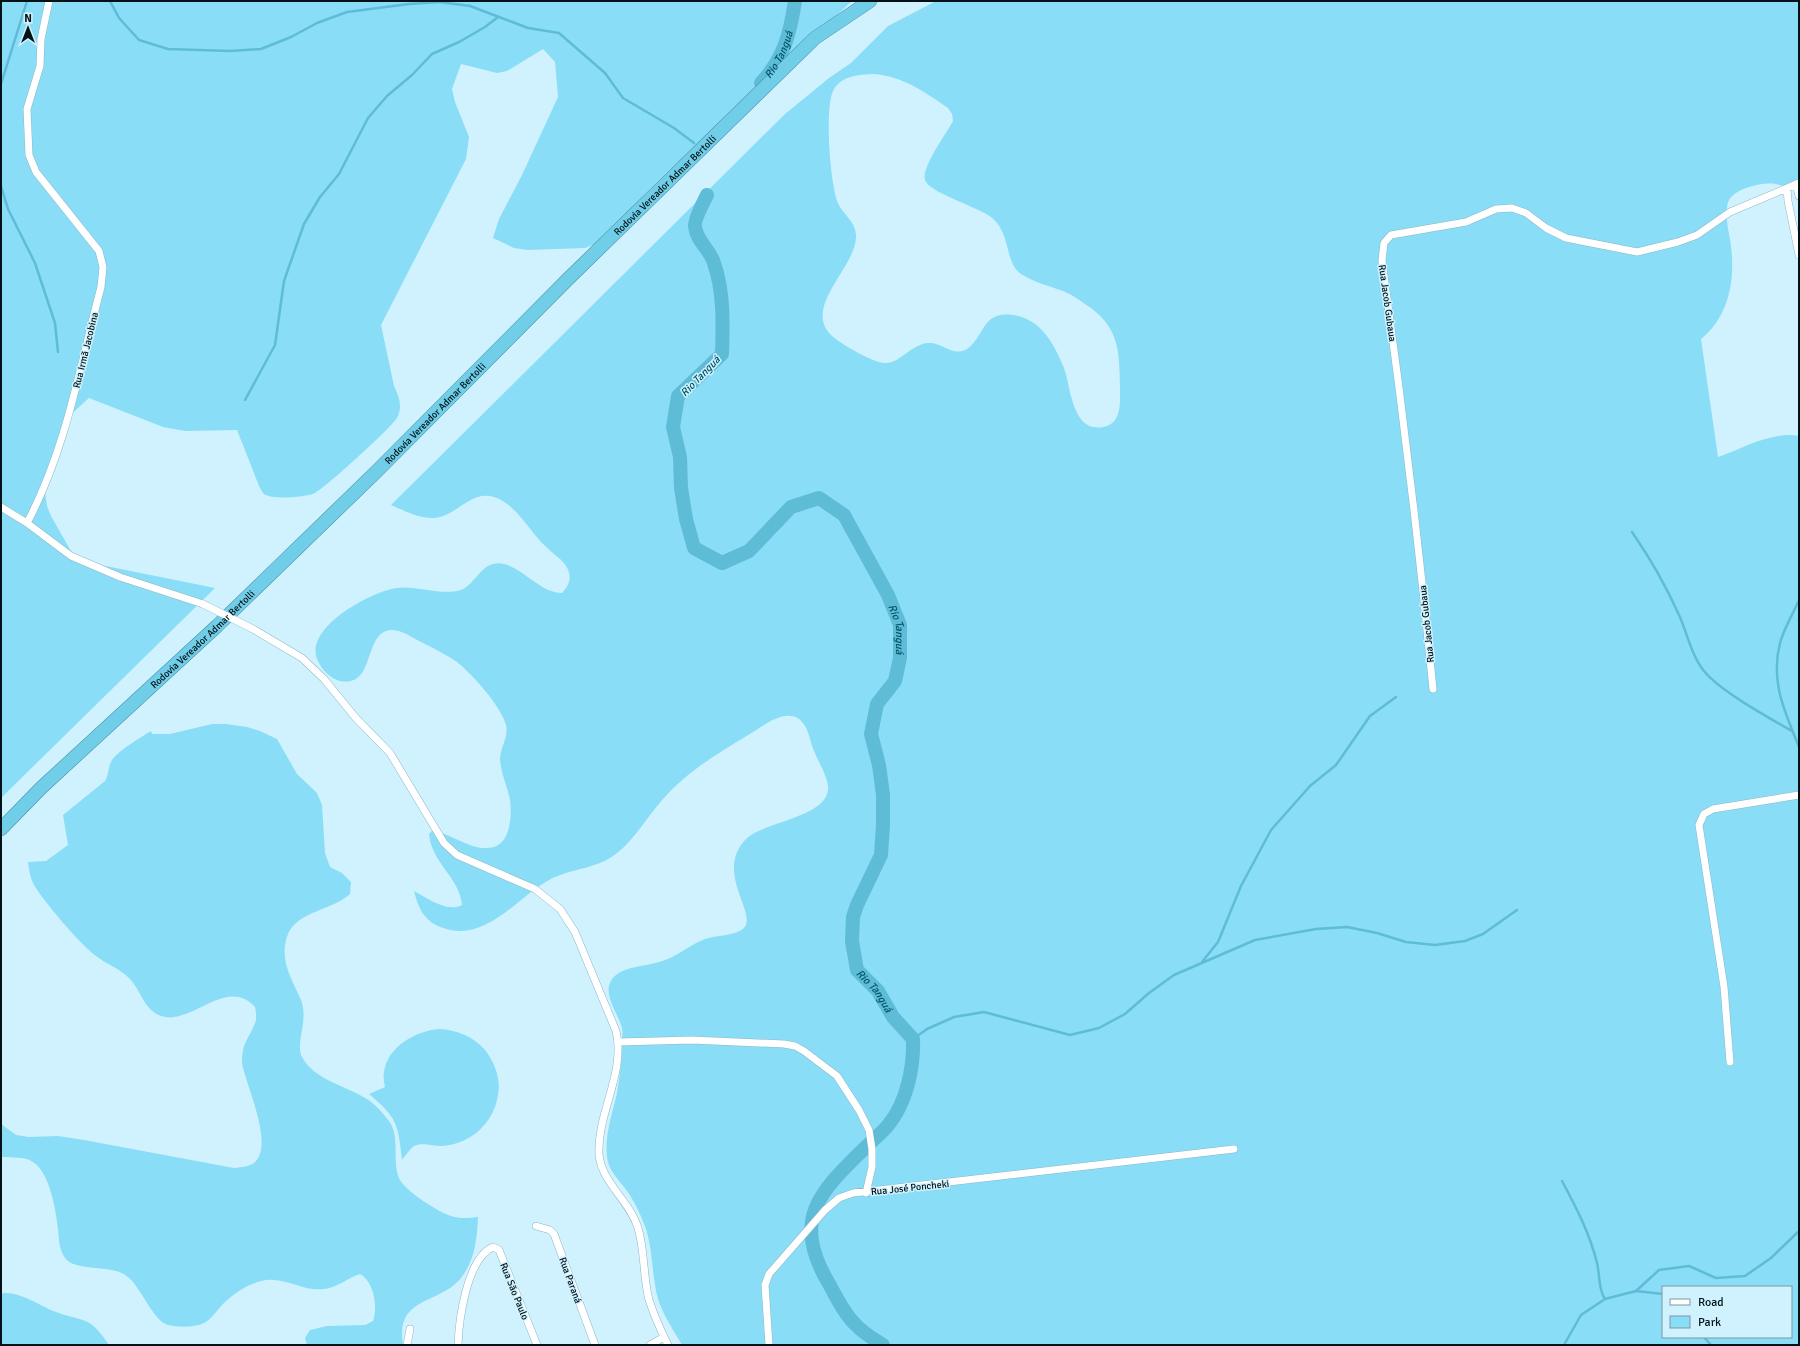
<svg xmlns="http://www.w3.org/2000/svg" width="1800" height="1346" font-family="Signika,sans-serif">
<style>
.green{fill:#8addf6;fill-rule:evenodd}
.lines{fill:none;stroke-linecap:round;stroke-linejoin:round}
.stream{stroke:#5ebcd7;stroke-width:2.5}
.river{stroke:#5ebcd7;stroke-width:14}
.street-casing{stroke:#8db7c5;stroke-width:8}
.highway-casing{stroke:#4a8c9f;stroke-width:14}
.street{stroke:#fff;stroke-width:7}
.highway{stroke:#70cee9;stroke-width:13}
.street-bridge-casing{stroke:#8db7c5;stroke-width:8;stroke-linecap:butt}
.street-bridge{stroke:#fff;stroke-width:7}
.labels{text-anchor:middle;stroke-width:3;stroke-linejoin:round;paint-order:stroke}
.street-label{font-size:10px;fill:#031216;stroke:#d0f2fe}
.water-label{font-size:11px;font-style:italic;fill:#005568;stroke:#d0f2fe}
</style>
<rect width="100%" height="100%" fill="#d0f2fe"/>
<path class="green" d="M2 1H852L665 174 595 244 585 248 527 250 514 248 493 238 499 219 522 175 558 97 555 62 543 49 507 71 497 73 461 64 452 89 455 102 469 137 466 159 381 325 394 386C399 396 403 407 397 418 392 427 321 492 313 494 303 497 273 500 264 494 262 492 260 488 259 486L237 430 185 431 163 427 89 398 68 417 45 492 47 506 51 516 76 560 215 588 1 798Z
M936 1H1799V192C1792 189 1784 186 1776 184 1763 182 1736 188 1729 200 1724 211 1728 228 1730 239 1736 275 1731 315 1701 339L1718 457C1744 448 1771 431 1799 436V1345H682C674 1331 663 1315 658 1299 652 1277 653 1252 646 1229 642 1218 636 1204 629 1194 623 1184 611 1174 608 1162 603 1138 612 1116 617 1093 620 1075 622 1059 622 1041 622 1038 623 1032 622 1028 618 1012 598 990 616 975 627 966 647 966 659 962 676 958 689 945 705 939 717 935 733 936 743 929 760 915 713 873 746 839 765 820 838 817 827 781 824 770 818 761 814 751 810 742 809 729 802 722 800 719 795 716 791 716 778 714 761 727 750 734 718 753 688 771 663 799 647 817 635 839 617 853 598 869 572 868 551 879 516 897 484 947 438 926 423 919 418 907 414 891 427 898 447 913 462 905 460 878 431 862 429 834L432 831C453 833 472 853 494 847 511 842 512 814 510 800 507 785 501 774 500 759 500 748 509 737 506 725 501 706 472 674 457 662 447 655 435 649 423 643 414 639 403 630 392 630 362 631 377 688 340 681 330 678 322 670 318 661 302 629 370 592 396 588 417 585 441 596 461 590 474 585 480 567 493 564 516 558 537 593 562 593 573 582 572 570 560 559 554 554 548 549 542 543 528 528 514 503 494 497 471 490 456 516 435 518 420 519 405 511 391 505L785 114 829 78 851 63 888 26ZM874 74C902 76 925 92 948 108L952 114 953 121C946 134 921 168 925 180 928 192 978 207 991 217 1012 234 1004 262 1021 274 1033 282 1049 286 1063 291 1073 295 1082 302 1091 308 1120 330 1119 353 1120 387 1120 400 1122 421 1107 426 1072 437 1071 387 1064 368 1055 346 1043 322 1018 316 981 308 986 336 967 349 953 357 944 344 931 343 919 342 910 351 901 357 897 360 891 363 886 363 875 364 841 344 832 336 801 307 857 267 856 236 856 221 843 215 838 203 830 185 824 105 834 89 843 75 859 75 874 74ZM1663 1287H1791V1337H1663Z
M212 724H226L247 727 260 731 277 739 297 774 317 793 322 805 325 853 330 867 342 873 351 882 350 894C333 910 298 911 288 934 278 959 292 979 301 1000 309 1020 295 1043 302 1057 314 1080 347 1086 367 1099 376 1105 382 1112 389 1121 401 1137 391 1162 400 1180 406 1191 438 1212 451 1216 460 1219 469 1218 478 1217 477 1239 475 1260 461 1278 439 1305 395 1296 403 1345H307L305 1338 310 1330 327 1326 365 1325 373 1321C378 1306 374 1282 360 1274 347 1278 337 1288 324 1289 302 1292 283 1275 261 1281 248 1284 233 1294 223 1304 217 1310 212 1319 204 1323 194 1328 178 1327 168 1325 154 1322 140 1286 128 1277 111 1263 77 1273 65 1258 59 1250 59 1239 58 1229 56 1211 50 1173 33 1162 24 1156 12 1158 1 1157V1124L16 1135 29 1137 58 1136 84 1140 234 1168C241 1167 251 1167 256 1161 273 1141 246 1086 242 1063 242 1042 248 1041 255 1023 257 1019 256 1012 255 1007 227 977 195 1022 165 1017 144 1013 142 991 129 978 119 968 106 964 96 956 80 944 44 902 34 885 30 877 29 870 28 862L46 861 68 845 63 815 105 781C109 775 108 766 112 760 119 750 140 738 151 731L152 734H170Z
M439 1029C457 1030 473 1036 485 1050 495 1063 501 1079 498 1095 494 1123 470 1145 441 1146 433 1146 422 1142 414 1146 410 1149 405 1156 402 1160 398 1123 397 1118 369 1094L385 1087C384 1082 383 1076 384 1072 388 1046 416 1031 439 1029Z
M4 1293C25 1293 40 1307 59 1313 69 1317 82 1318 91 1324 99 1330 104 1338 109 1345H1V1294Z"/>
<g class="lines">
<path class="stream" d="M110 1 119 18 139 40 168 49 230 51 261 49 291 37 317 23 347 12 409 4 440 2 470 6 528 28 559 33 605 73 623 98 674 128 694 143
M1 84 27 1
M1 186 8 209 35 263 55 323 58 352
M245 400 275 345 284 281 304 224 320 197 339 174 368 118 387 96 412 75 432 54 459 42 485 27 498 17
M1632 532C1650 558 1666 586 1679 615 1687 632 1691 655 1704 671 1720 691 1769 718 1792 731
M1799 600C1793 614 1784 628 1780 643 1770 682 1785 712 1799 747
M1202 962 1218 942 1241 886 1271 830 1310 786 1336 765 1370 716 1396 697
M913 1039 927 1029 954 1017 984 1012 1070 1035 1099 1028 1125 1014 1149 993 1174 975 1255 940 1316 929 1347 927 1377 933 1406 942 1435 945 1465 941 1483 934 1517 910
M1562 1181C1576 1207 1590 1234 1597 1263 1600 1275 1598 1289 1605 1299
M1636 1291 1663 1294
M1704 1337 1711 1345
M1564 1345 1581 1315 1605 1299 1636 1291 1659 1270 1689 1266 1716 1278 1745 1276 1771 1258 1799 1231"/>
<g class="river">
<path id="s1" d="M761 83C784 58 790 34 795 1"/>
<path id="s2" d="M707 195C704 201 694 220 695 226 696 241 710 249 714 263 724 292 723 323 722 354L678 396 673 427 680 457 681 488 686 519 694 548 722 563 749 551 791 507 819 498 844 515 888 595 900 625V658L895 681 877 704 871 734 879 765 883 795V825L881 855 857 905 853 917 852 941 857 970 878 991 893 1017 913 1039C914 1066 907 1102 889 1124 884 1131 877 1136 872 1141 826 1187 788 1214 828 1282 836 1296 844 1314 856 1325 863 1333 874 1339 883 1345"/>
</g>
<g class="street-casing">
<path id="street" d="M1796 184 1799 196
M1787 188 1788 201 1799 255
M1 507 27 523 71 556 120 577 203 604
M27 523C66 450 80 366 101 287L103 267 99 251 36 172 29 155 27 109 40 66 41 39 49 1
M253 629 302 658 324 679 355 717 390 753 444 843 457 855 535 889 560 909 575 932 616 1031C626 1073 597 1113 599 1154 601 1182 630 1201 638 1228 645 1251 643 1277 649 1300 654 1315 661 1331 668 1345
M1433 689C1419 545 1402 403 1382 261L1384 243 1391 235 1466 222 1496 209 1512 208 1526 213 1546 228 1566 238 1637 252 1678 242 1697 235 1730 212 1799 183
M619 1042 692 1040 784 1044 795 1046 804 1051 837 1076 859 1110 869 1130 872 1149V1167L866 1193
M1730 1062 1724 987 1699 825 1704 814 1713 809 1799 795
M536 1226 550 1230 554 1234 595 1345
M407 1345 410 1329
M458 1345C459 1319 467 1258 493 1247L499 1250 537 1345
M650 1345 664 1337
M769 1345 765 1285 769 1274 825 1210 839 1198 853 1193 1234 1149"/>
</g>
<g class="highway-casing">
<g id="highway">
<path id="s3" d="M1 829 41 788 217 626 376 472 568 279 815 38 870 1"/>
</g>
</g>
<use href="#street" class="street"/>
<use href="#highway" class="highway"/>
<g class="street-bridge-casing">
<path id="street-bridge" d="M203 604 253 629"/>
</g>
<use href="#street-bridge" class="street-bridge"/>
</g>
<g class="labels">
<g class="street-label">
<text dy="4" stroke="none"><textPath href="#s3" startOffset="925">Rodovia Vereador Admar Bertolli</textPath></text>
<text transform="translate(1388 303) rotate(82)" y="4">Rua Jacob Gubaua</text>
<text transform="translate(85 350) rotate(-76)" y="4">Rua Irmã Jacobina</text>
<text dy="4" stroke="none"><textPath href="#s3" startOffset="601">Rodovia Vereador Admar Bertolli</textPath></text>
<text transform="translate(1426 624) rotate(-96)" y="4">Rua Jacob Gubaua</text>
<text dy="4" stroke="none"><textPath href="#s3" startOffset="277">Rodovia Vereador Admar Bertolli</textPath></text>
<text transform="translate(910 1187) rotate(-6)" y="4">Rua José Poncheki</text>
<text transform="translate(571 1280) rotate(70)" y="4">Rua Paraná</text>
<text transform="translate(515 1291) rotate(68)" y="4">Rua São Paulo</text>
</g>
<g class="water-label">
<text dy="4" stroke="none"><textPath href="#s1" startOffset="34">Rio Tanguá</textPath></text>
<text transform="translate(700 376) rotate(-46)" y="4">Rio Tanguá</text>
<text dy="4" stroke="none"><textPath href="#s2" startOffset="692">Rio Tanguá</textPath></text>
<text dy="4" stroke="none"><textPath href="#s2" startOffset="1076">Rio Tanguá</textPath></text>
</g>
</g>
<rect width="1800" height="1346" fill="none" stroke="#031216" stroke-width="4"/>
<rect x="1662" y="1286" width="130" height="52" fill="#d0f2fe" stroke="#7e98a1"/>
<rect x="1670" y="1299" width="20" height="6" fill="#ffffff" stroke="#7e98a1"/>
<text x="1698" y="1306" font-size="12" fill="#031216">Road</text>
<rect x="1670" y="1316" width="20" height="12" fill="#8addf6" stroke="#7e98a1"/>
<text x="1698" y="1326" font-size="12" fill="#031216">Park</text>
<g transform="translate(28 28)" stroke="#d0f2fe" stroke-width="3" paint-order="stroke">
<path d="M0-3L7 15L0 10L-7 15Z" fill="#031216"/>
<text y="-6" font-size="11" font-weight="bold" text-anchor="middle" fill="#031216">N</text>
</g>
</svg>
